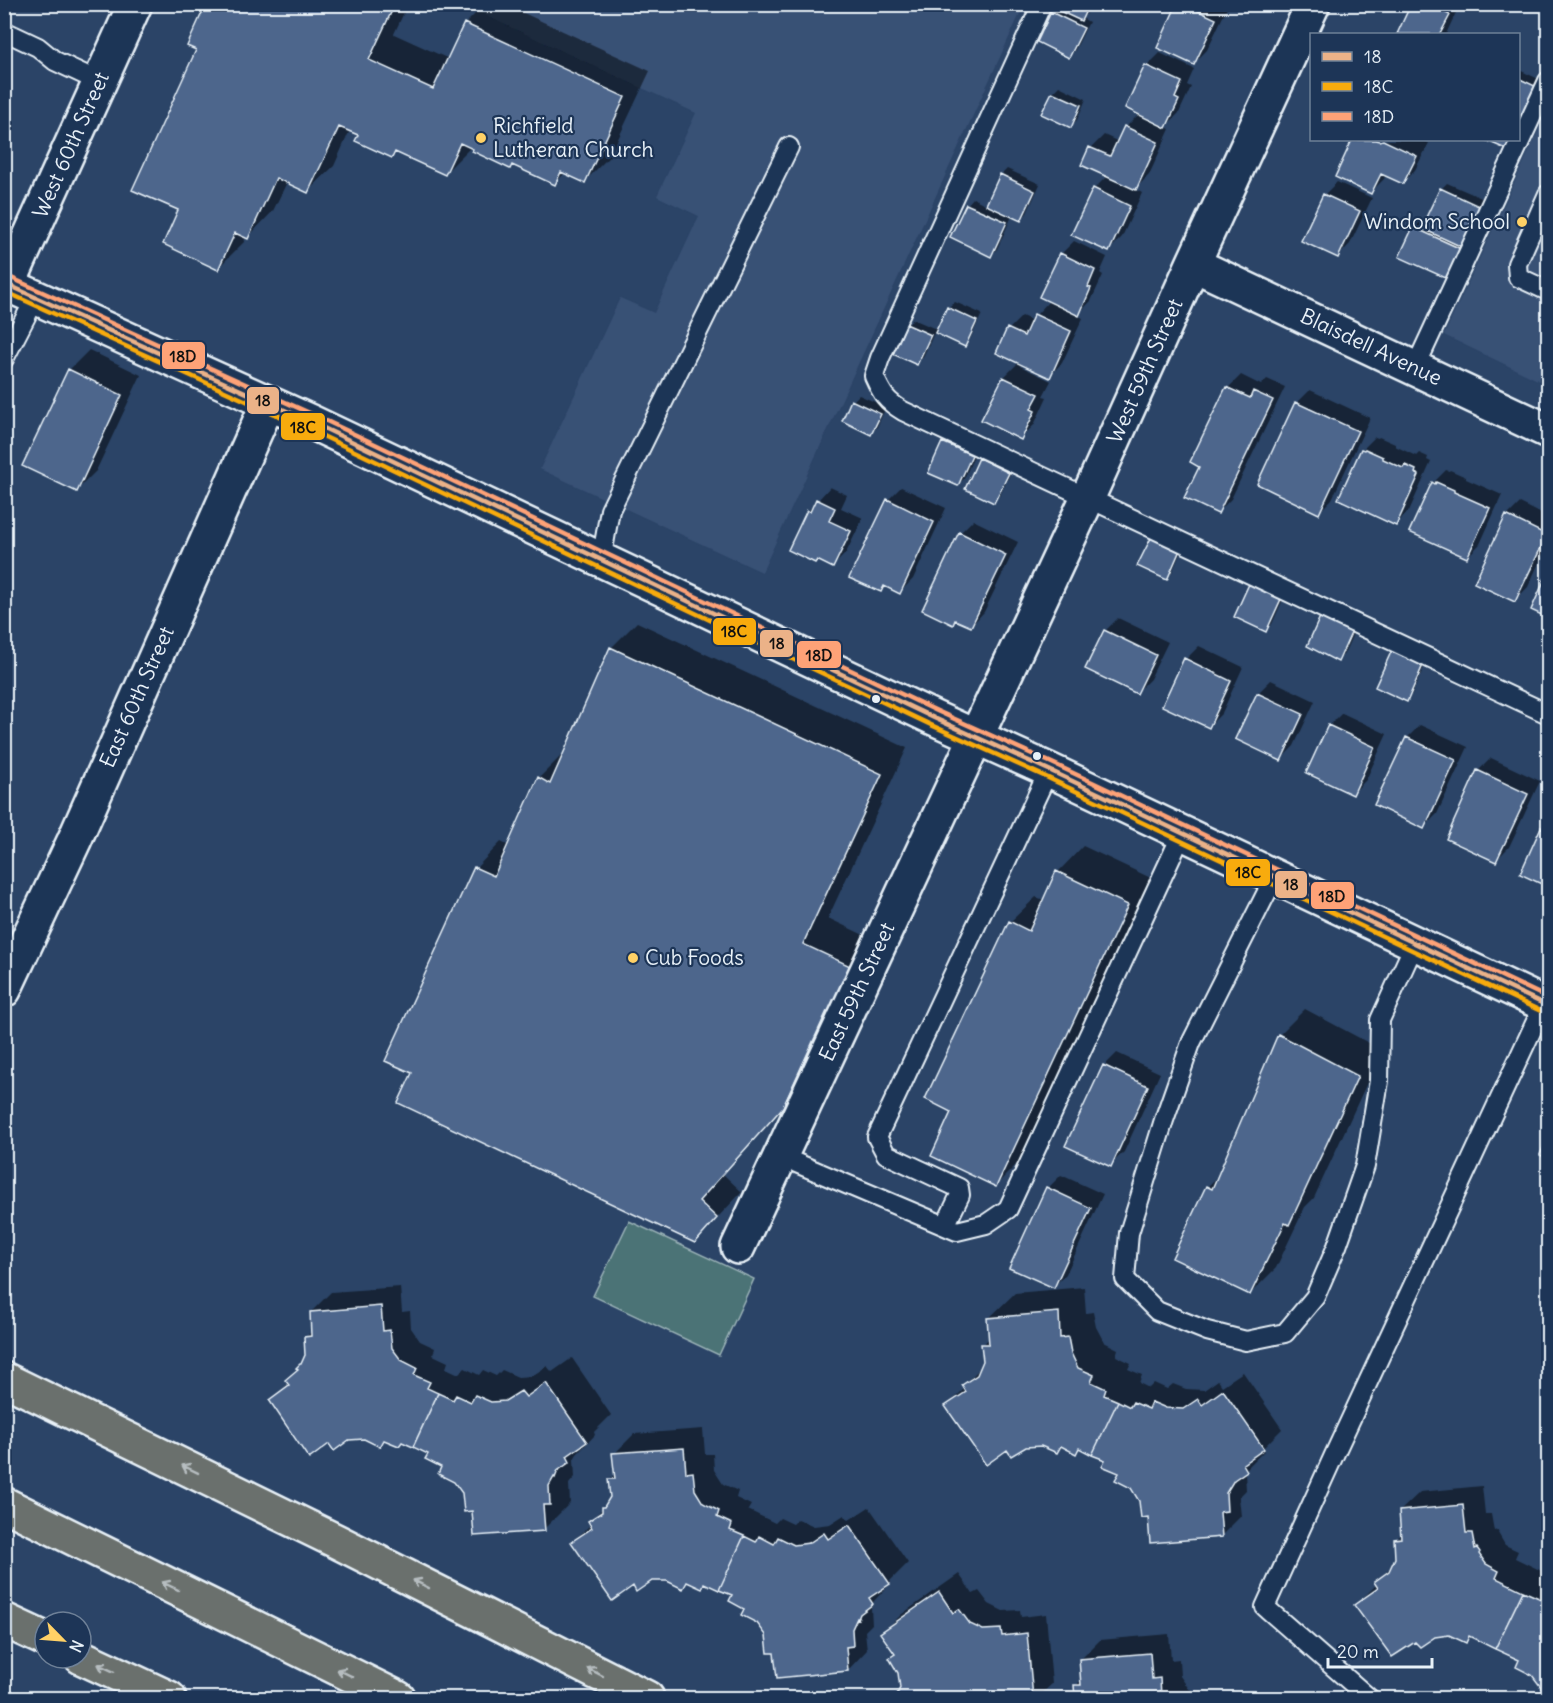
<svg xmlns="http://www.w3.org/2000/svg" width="1553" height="1703" font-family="Delius,sans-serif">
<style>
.built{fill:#395175}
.green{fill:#4c7376;stroke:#9ab2b7;stroke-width:1.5}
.shadow{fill:#0007}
.building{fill:#4d668c;stroke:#e8f1f8;stroke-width:1.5}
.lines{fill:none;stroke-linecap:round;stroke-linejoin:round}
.lane-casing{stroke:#e8f1f8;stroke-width:22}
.street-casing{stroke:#e8f1f8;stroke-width:38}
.secondary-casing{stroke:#e8f1f8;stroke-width:38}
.highway-casing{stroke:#e8f1f8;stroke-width:38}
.lane{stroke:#1d3557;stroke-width:18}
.street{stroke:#1d3557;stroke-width:33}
.secondary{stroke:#1d3557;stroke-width:33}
.highway{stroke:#6a706d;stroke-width:33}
.bus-1-casing{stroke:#1d3557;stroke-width:9}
.bus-2-casing{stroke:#1d3557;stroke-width:9}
.bus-3-casing{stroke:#1d3557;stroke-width:9}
.bus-1{stroke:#ebb288;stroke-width:4.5}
.bus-2{stroke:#f8ab0d;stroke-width:4.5}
.bus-3{stroke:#fea277;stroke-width:4.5}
.oneway{stroke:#b6bdc0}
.poi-dot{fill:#ffd166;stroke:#1d3557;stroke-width:2}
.bus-dot{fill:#e8f1f8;stroke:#1d3557;stroke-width:2}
.labels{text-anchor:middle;stroke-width:4.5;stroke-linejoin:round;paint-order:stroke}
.poi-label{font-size:21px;fill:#e8f1f8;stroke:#1d3557;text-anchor:start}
.street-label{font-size:21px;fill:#e8f1f8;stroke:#1d3557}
.line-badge{stroke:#1d3557;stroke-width:2}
.pale-badge-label{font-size:16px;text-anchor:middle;font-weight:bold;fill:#111}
</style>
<rect width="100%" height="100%" fill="#2b4467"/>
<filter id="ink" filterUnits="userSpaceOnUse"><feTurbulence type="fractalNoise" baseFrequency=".0167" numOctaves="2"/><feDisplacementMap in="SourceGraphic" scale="12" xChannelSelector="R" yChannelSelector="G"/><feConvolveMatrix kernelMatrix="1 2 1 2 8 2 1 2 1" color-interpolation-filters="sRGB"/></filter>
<g filter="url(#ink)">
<path class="built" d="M463 5H1024L762 572 540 469 620 298 654 313 699 216 657 196 696 113Z
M1548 110V385L1444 335Z"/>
<path class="green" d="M629 1221 754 1279 719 1355 593 1296Z"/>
<path class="shadow" d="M207 4H408L394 34 449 59 465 24 485 4H504L650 71 610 156 584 182 565 173 555 183 471 147 445 173 396 151 391 156 360 135 350 130 334 166 308 191 287 182 273 211 248 237H246L244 242 218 268 180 210 198 50Z
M1056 4H1091L1087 13 1082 18 1089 22 1075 50 1069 56 1052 13 1057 8Z
M1178 4H1225L1228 6 1207 50 1194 63Z
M1413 4H1460L1446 34H1398Z
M1160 53 1194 69 1187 85 1191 87 1179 113 1165 127 1170 129 1149 175 1135 189 1142 193 1122 237 1109 250 1094 189 1108 175 1083 164 1091 148 1104 135 1119 142 1126 127 1140 113 1147 66Z
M1519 70 1541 80 1518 131V70Z
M1059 86 1086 99 1077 120 1071 126 1053 92Z
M1354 140H1422L1429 143 1415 170 1402 183 1386 175 1384 179 1371 192 1337 176Z
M1007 169 1040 184 1027 213 1021 220 1012 216 997 249 991 255 967 205 973 198 987 205 1001 175Z
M1337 182 1372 198 1350 244 1337 257 1324 195Z
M1447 183 1486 200 1454 271 1414 228 1420 222 1425 224 1441 189Z
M1074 241 1107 257 1100 273 1103 275 1091 301 1077 315 1083 318 1062 363 1049 376 1022 363 1020 366 1051 381 1043 396 1047 397 1034 425 1021 438 1004 377 1019 362 1009 329 1022 316 1033 321 1036 315 1050 300 1061 254Z
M955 302 982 314 970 339 964 345 949 308Z
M913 319 936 329 923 357 917 363 907 325Z
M89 350 141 375 96 471 77 490 69 370Z
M1241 375 1261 385 1267 379 1285 387 1231 499 1218 512 1201 466 1228 388Z
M1310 390 1370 418 1332 499 1319 512 1297 403Z
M859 395 886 407 877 427 871 433 844 420 853 401Z
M950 437 977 449 964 479 957 485 943 443Z
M1375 437 1378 438 1379 437 1395 444V446L1416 456 1419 453 1428 457 1427 460 1431 462 1409 511 1396 524 1362 450Z
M986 453 1014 466 1000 495 993 501 980 459Z
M1446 470 1449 471 1450 470 1466 477V479L1502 495 1480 544 1467 557 1433 483Z
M830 487 847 495 841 508 863 518 846 553 833 566 808 511Z
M901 487 946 508 913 579 900 592 886 586 881 591 888 500Z
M1520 503 1548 517V543L1528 587 1515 600 1507 516Z
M973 520 1018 542 984 612 971 626 957 619 953 623 960 533Z
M1153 537 1185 543 1172 572 1166 578Z
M1548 576V616L1533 609Z
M1257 579 1286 593 1272 624 1265 630 1251 585Z
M1327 612 1357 625 1344 654 1338 660 1321 618Z
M1118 618 1168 642 1150 679 1137 692 1105 631Z
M637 622 907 748 828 918 887 946 809 1080 723 1174 742 1192 695 1241 414 1073 387 1061 476 868 501 842 509 846 539 778 565 752 611 648Z
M1199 646 1243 667 1222 713 1209 726 1186 659Z
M1428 658 1412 694 1406 700 1377 686Z
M1271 680 1315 701 1294 746 1281 759 1258 693Z
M1342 713 1387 734 1366 780 1353 793 1329 726Z
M1420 725 1468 747 1437 814 1424 827 1407 738Z
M1491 758 1540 781 1509 847 1496 860 1478 771Z
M1548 822V885L1522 873 1543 828Z
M1083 846 1153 879 1022 1159 996 1185 953 1111 1010 922 1036 897 1044 900 1058 872Z
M1305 1009 1382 1050 1314 1198 1305 1207 1276 1268 1250 1294 1207 1187 1220 1174 1280 1034Z
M1117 1053 1160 1073 1124 1152 1110 1165 1104 1066Z
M1061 1175 1103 1194 1066 1274 1053 1287 1011 1267 1048 1188Z
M400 1287 402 1312 410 1311 411 1328 420 1341 435 1348 433 1355 448 1362 446 1368 459 1374 465 1368 479 1375 483 1370 496 1376 502 1370 518 1377 532 1376 547 1366 552 1372 572 1358 611 1415 594 1432 595 1435 577 1454 574 1459 575 1477 569 1484 570 1503 544 1529 473 1509 464 1492 443 1466 430 1453 403 1440 386 1439 380 1445 364 1438 329 1442 271 1401 289 1383 287 1380 304 1362 307 1355 305 1338 312 1331 311 1312 331 1292Z
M1084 1287 1086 1313 1093 1312 1096 1327 1104 1342 1118 1349 1116 1356 1131 1363 1128 1369 1142 1375 1139 1383 1149 1388 1154 1383 1167 1389 1173 1384 1186 1389 1204 1390 1218 1380 1222 1386 1243 1372 1282 1429 1264 1447 1265 1450 1248 1467 1245 1472 1246 1490 1239 1497 1241 1516 1221 1536 1150 1515 1121 1472 1107 1460 1080 1447 1075 1452 1063 1446 1057 1451 1041 1444 1008 1448 947 1406 965 1388 964 1385 982 1366 984 1362 983 1345 990 1337 989 1318 1015 1293Z
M703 1429 705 1454H713L714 1470 723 1484 738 1491 736 1498 751 1505 748 1510 775 1523 780 1518 793 1524 798 1519 814 1526 830 1524 844 1515 849 1520 869 1507 908 1563 890 1581 891 1583 874 1601 871 1608 872 1624 865 1631 867 1650 848 1670 776 1651 768 1635 734 1594 707 1582 702 1587 688 1581 683 1587 667 1579 651 1580 633 1584 573 1542 591 1524 590 1521 609 1502 611 1497 609 1480 616 1473 614 1454 634 1434Z
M1482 1486 1485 1514H1491L1494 1531 1497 1530 1499 1532 1498 1533 1505 1545 1518 1551 1515 1558 1548 1574V1698H1543V1686L1521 1659 1471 1636 1466 1641 1449 1634 1416 1640 1356 1605 1377 1584 1376 1582 1394 1564 1397 1558 1395 1540 1402 1533 1400 1511 1420 1492Z
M959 1574 973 1594 979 1591 989 1604 1003 1611 1020 1610 1021 1617 1046 1614 1052 1684 1037 1698H897L902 1688 900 1672 891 1658 896 1653 882 1633 902 1614Z
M1169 1634 1171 1660 1179 1659 1180 1676 1189 1689 1204 1696 1203 1698H1076V1686L1082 1679 1080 1660 1100 1640Z"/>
<path class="building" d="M206 4H395L369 60 433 89 464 23 625 97 585 183 561 172 555 185 512 165 510 169 472 151 473 149 460 143 445 175 395 152 392 158 355 141 358 135 339 127 308 193 276 178 248 239 235 233 218 270 163 244 178 210 132 190 196 50 187 46Z
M1054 4H1089L1081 21 1053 8Z
M1177 4H1184L1216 19 1194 65 1157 48Z
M1411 4H1428L1450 15 1440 34H1397Z
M1051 12 1084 28 1069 58 1037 42Z
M1145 65 1182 82 1175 98 1179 100 1166 128 1125 108Z
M1518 78 1535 86 1522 116 1518 114Z
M1052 92 1081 105 1071 128 1041 114Z
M1124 126 1158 142 1136 190 1081 165 1089 147 1110 156Z
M1352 140H1376L1380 141 1383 140 1417 156 1403 184 1381 174 1371 194 1335 177Z
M1485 140H1512L1508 150Z
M1000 174 1035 191 1021 221 986 205Z
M1093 188 1130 206 1109 252 1071 235Z
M1440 188 1481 207 1462 247 1421 228Z
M1323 194 1360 211 1338 258 1301 241Z
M966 204 1007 222 991 257 950 237Z
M1413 227 1461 249 1448 279 1399 257Z
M1060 253 1095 270 1088 287 1091 288 1079 316 1039 297Z
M947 307 977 321 965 347 935 333Z
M1034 314 1071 331 1050 378 996 353 1007 328 1024 336Z
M906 324 931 335 917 365 893 354Z
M68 369 122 395 77 492 22 466Z
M1003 377 1039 394 1031 409 1035 411 1021 440 981 420Z
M1226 387 1250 398 1253 391 1273 400 1218 514 1184 498 1199 467 1190 462Z
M851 400 881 414 871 435 842 421Z
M1295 402 1358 431 1319 514 1257 484Z
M942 442 972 455 958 486 928 473Z
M1361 449 1364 450 1365 449 1383 457V459L1403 468 1405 465 1416 470 1415 473 1419 475 1396 526 1338 499Z
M979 458 1009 473 994 503 965 489Z
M1432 482 1435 484 1436 482 1454 490V492L1490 508 1467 558 1409 532Z
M816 499 835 508 829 521 851 531 833 568 817 560 815 563 788 550 807 510 810 512Z
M887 499 934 522 900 594 884 586 881 592 849 578Z
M1506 515 1547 535 1515 602 1474 583Z
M959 532 1006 555 971 627 955 620 953 625 922 610Z
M1152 536 1180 550 1167 580 1137 566Z
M1548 572V618L1531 610Z
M1249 584 1281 599 1266 632 1234 617Z
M1320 617 1352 631 1338 662 1307 646Z
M1104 630 1156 655 1137 694 1085 669Z
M610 647 882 774 803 944 863 972 841 1019 827 1011 783 1107 699 1201 717 1218 695 1243 398 1103 412 1073 385 1061 474 867 494 876 538 777 550 784Z
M1392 650 1423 665 1407 702 1375 687Z
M1184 658 1231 681 1209 728 1162 706Z
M1257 693 1303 714 1281 761 1235 739Z
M1328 725 1375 747 1353 795 1306 773Z
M1406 737 1456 760 1424 829 1374 805Z
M1477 770 1528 794 1496 862 1446 839Z
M1541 827 1548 830V887L1520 874Z
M1056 871 1128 905 996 1187 931 1156 951 1112 925 1099 1009 921 1029 931Z
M1278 1034 1358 1076 1289 1225 1285 1223 1250 1295 1172 1258 1206 1186 1212 1189Z
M1103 1065 1148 1086 1111 1167 1065 1146Z
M1548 1136V1159L1540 1155Z
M1046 1187 1091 1208 1054 1288 1009 1268Z
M381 1306 383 1331 390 1330 392 1348 401 1360 417 1368 414 1375 430 1382 427 1388 438 1393 413 1447 402 1442 399 1446 384 1440 380 1447 364 1439 349 1440 334 1451 329 1444 309 1459 269 1400 289 1385 285 1380 298 1369 296 1368 300 1364H301L305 1355 304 1337 311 1336 310 1312Z
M1059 1312 1060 1338 1068 1337 1071 1353 1078 1368 1094 1375 1091 1382 1106 1389 1104 1395 1118 1401 1092 1455 1079 1448 1076 1454 1061 1446 1057 1453 1041 1446 1026 1447 1011 1456 1007 1450 986 1465 945 1406 966 1392 962 1385 977 1375 983 1361 981 1344H989L987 1318Z
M546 1383 587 1442 567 1456 570 1462 556 1472 557 1473 555 1478 554 1477 549 1486 550 1505H543L545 1531 474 1536 472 1511 464 1512 462 1493 454 1482 438 1474 441 1467 425 1459 428 1454 413 1447 438 1393 453 1400 456 1395 471 1402 475 1395 491 1402 505 1401 521 1391 526 1397Z
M1223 1390 1264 1449 1243 1464 1247 1471 1234 1480 1226 1493 1227 1511 1220 1512 1222 1537 1150 1543 1148 1517 1141 1518 1139 1501 1131 1488 1115 1480 1119 1473 1102 1466 1105 1460 1092 1455 1118 1401 1130 1407 1133 1402 1149 1409 1152 1402 1166 1408 1183 1409 1198 1399 1202 1405Z
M684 1448 686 1473 693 1472 695 1490 703 1503 719 1511 717 1517 732 1524 730 1530 744 1536 719 1590 704 1583 702 1589 687 1582 683 1589 667 1581H652L636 1592 633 1586 612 1601 571 1542 592 1528 588 1521 602 1512V1507H604L610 1497 608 1479H615L612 1453Z
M1463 1505 1466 1533H1472L1475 1549 1477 1548 1480 1552 1479 1554 1486 1564 1499 1571 1496 1578 1523 1591 1495 1649 1469 1636 1466 1643 1449 1635 1435 1637 1420 1647 1415 1642 1392 1657 1354 1605 1378 1588 1374 1582 1389 1571 1395 1558 1394 1539 1401 1538 1399 1511Z
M849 1525 890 1584 869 1598 873 1604 860 1614 858 1619 857 1618 852 1629 853 1646 846 1647 848 1671 777 1678 774 1653H768L766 1635 757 1623 741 1615 744 1609 729 1601 732 1595 719 1590 744 1536 756 1542 759 1536 774 1544 778 1537 794 1545 809 1543 824 1533 828 1539Z
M1523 1591 1548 1602V1601V1698H1542L1541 1687 1532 1675 1516 1667 1519 1660 1495 1649Z
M939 1592 953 1613 959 1609 970 1624 983 1630 1001 1629 1002 1636 1027 1633 1033 1698H895L900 1688 898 1673 889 1658 895 1654 880 1633Z
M1150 1653 1152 1679 1160 1678 1161 1696 1163 1698H1075L1074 1685H1081L1079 1659Z"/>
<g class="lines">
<g class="lane-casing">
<path id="lane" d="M1042 4 880 358 874 376C882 394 886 401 903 411L1548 714
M4 31 38 47 55 61 100 82
M1548 194 1517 264 1518 277 1548 291
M4 359 36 297
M1415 368 1548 81
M601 561 610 510 789 147
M1274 878 1191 1043 1164 1120 1129 1233 1125 1279 1157 1311 1207 1331 1246 1341 1285 1333 1315 1297 1337 1246 1365 1166 1379 1081 1380 1020 1415 943
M780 1156 957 1231 986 1224 1008 1209 1182 834
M945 1226 960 1195 959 1188 886 1154 877 1137 1049 770
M1369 1698 1265 1607 1335 1453 1544 1004"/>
</g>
<g class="street-casing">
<path id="street" d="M1193 264 1548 431
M8 285 135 4
M738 1247 1088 497 1193 264 1313 4"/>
</g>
<g class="secondary-casing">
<path id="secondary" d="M4 283 311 422 934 718 1049 770 1548 1006
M4 990 74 841 268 403"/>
</g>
<g class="highway-casing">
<path id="highway" d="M4 1379 336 1541 647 1698
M4 1504 398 1698
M4 1620 45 1639
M81 1657 169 1698"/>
</g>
<use href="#lane" class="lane"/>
<use href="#street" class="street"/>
<use href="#secondary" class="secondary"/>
<use href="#highway" class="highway"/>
<g class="bus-1-casing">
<path id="bus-1" d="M4 283 311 422 934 718 1049 770 1548 1006"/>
</g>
<g class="bus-2-casing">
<path id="bus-2" d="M4 291 308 429 931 725 1046 777 1545 1013"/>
</g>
<g class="bus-3-casing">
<path id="bus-3" d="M7 276 314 415 937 711 1052 763 1548 998"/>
</g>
<use href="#bus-1" class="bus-1"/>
<use href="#bus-2" class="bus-2"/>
<use href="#bus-3" class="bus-3"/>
</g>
<defs><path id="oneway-shaft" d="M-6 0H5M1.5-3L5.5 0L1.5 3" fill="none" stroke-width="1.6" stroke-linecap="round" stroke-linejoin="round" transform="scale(1.5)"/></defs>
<g class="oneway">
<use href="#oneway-shaft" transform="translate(190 1469) rotate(-154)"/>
<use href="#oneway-shaft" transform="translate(421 1584) rotate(-153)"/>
<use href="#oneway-shaft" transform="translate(170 1586) rotate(-154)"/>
<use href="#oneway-shaft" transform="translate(106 1668) rotate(-155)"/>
<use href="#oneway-shaft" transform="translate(595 1672) rotate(-153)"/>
<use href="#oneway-shaft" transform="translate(345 1673) rotate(-154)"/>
</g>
</g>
<g class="poi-dot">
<circle cx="481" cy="138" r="6"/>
<circle cx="1522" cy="222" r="6"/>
<circle cx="633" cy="958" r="6"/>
</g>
<g class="bus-dot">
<circle cx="876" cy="699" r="5"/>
<circle cx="1037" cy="756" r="5"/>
</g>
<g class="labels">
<g class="poi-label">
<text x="493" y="133">Richfield<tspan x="493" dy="24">Lutheran Church</tspan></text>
<text x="1510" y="229" text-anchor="end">Windom School</text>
<text x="645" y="965">Cub Foods</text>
</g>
<g class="street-label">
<text transform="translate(71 145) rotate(-66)" y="7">West 60th Street</text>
<text transform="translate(1371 347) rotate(25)" y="7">Blaisdell Avenue</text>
<text transform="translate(1145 371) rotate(-66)" y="7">West 59th Street</text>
<text transform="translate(137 697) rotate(-66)" y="7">East 60th Street</text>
<text transform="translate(857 992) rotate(-65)" y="7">East 59th Street</text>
</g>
</g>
<g class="line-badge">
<rect x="161" y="341" width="45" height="29" rx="6" fill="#fea277"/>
<rect x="246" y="386" width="34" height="29" rx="6" fill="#ebb288"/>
<rect x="280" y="412" width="46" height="29" rx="6" fill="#f8ab0d"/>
<rect x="712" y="617" width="45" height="29" rx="6" fill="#f8ab0d"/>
<rect x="759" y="629" width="35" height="29" rx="6" fill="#ebb288"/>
<rect x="796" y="640" width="46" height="29" rx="6" fill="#fea277"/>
<rect x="1225" y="858" width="46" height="29" rx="6" fill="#f8ab0d"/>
<rect x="1274" y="870" width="34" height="29" rx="6" fill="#ebb288"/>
<rect x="1310" y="881" width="45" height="29" rx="6" fill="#fea277"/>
</g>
<g class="pale-badge-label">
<text x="183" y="362">18D</text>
<text x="263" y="406">18</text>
<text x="303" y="433">18C</text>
<text x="734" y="637">18C</text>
<text x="777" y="649">18</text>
<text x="819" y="661">18D</text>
<text x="1248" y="878">18C</text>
<text x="1291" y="890">18</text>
<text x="1332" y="902">18D</text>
</g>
<rect width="1553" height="1703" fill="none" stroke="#1d3557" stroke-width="24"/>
<rect x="12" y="12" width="1529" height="1679" fill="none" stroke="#e8f1f8" stroke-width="2" filter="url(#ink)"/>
<rect x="1310" y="33" width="210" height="108" fill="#1d3557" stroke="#6e8097" stroke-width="1.5"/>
<rect x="1322" y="52" width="30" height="9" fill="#ebb288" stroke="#6e8097" stroke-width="1.5"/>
<text x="1364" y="63" font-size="18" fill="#e8f1f8">18</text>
<rect x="1322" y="82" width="30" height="9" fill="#f8ab0d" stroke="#6e8097" stroke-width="1.5"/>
<text x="1364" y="93" font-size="18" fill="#e8f1f8">18C</text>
<rect x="1322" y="112" width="30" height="9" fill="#fea277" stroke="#6e8097" stroke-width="1.5"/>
<text x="1364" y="123" font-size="18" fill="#e8f1f8">18D</text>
<g transform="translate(63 1640) rotate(115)"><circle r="28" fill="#1d3557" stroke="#6e8097" stroke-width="1.5"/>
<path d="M0-4.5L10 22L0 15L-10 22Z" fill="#ffd166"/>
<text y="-9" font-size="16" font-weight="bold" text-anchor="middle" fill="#e8f1f8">N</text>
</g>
<path d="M1328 1658v9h104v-9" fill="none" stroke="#e8f1f8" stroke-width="3"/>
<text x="1337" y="1658" font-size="18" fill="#e8f1f8" stroke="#1d3557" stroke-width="4.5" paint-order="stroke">20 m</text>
</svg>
